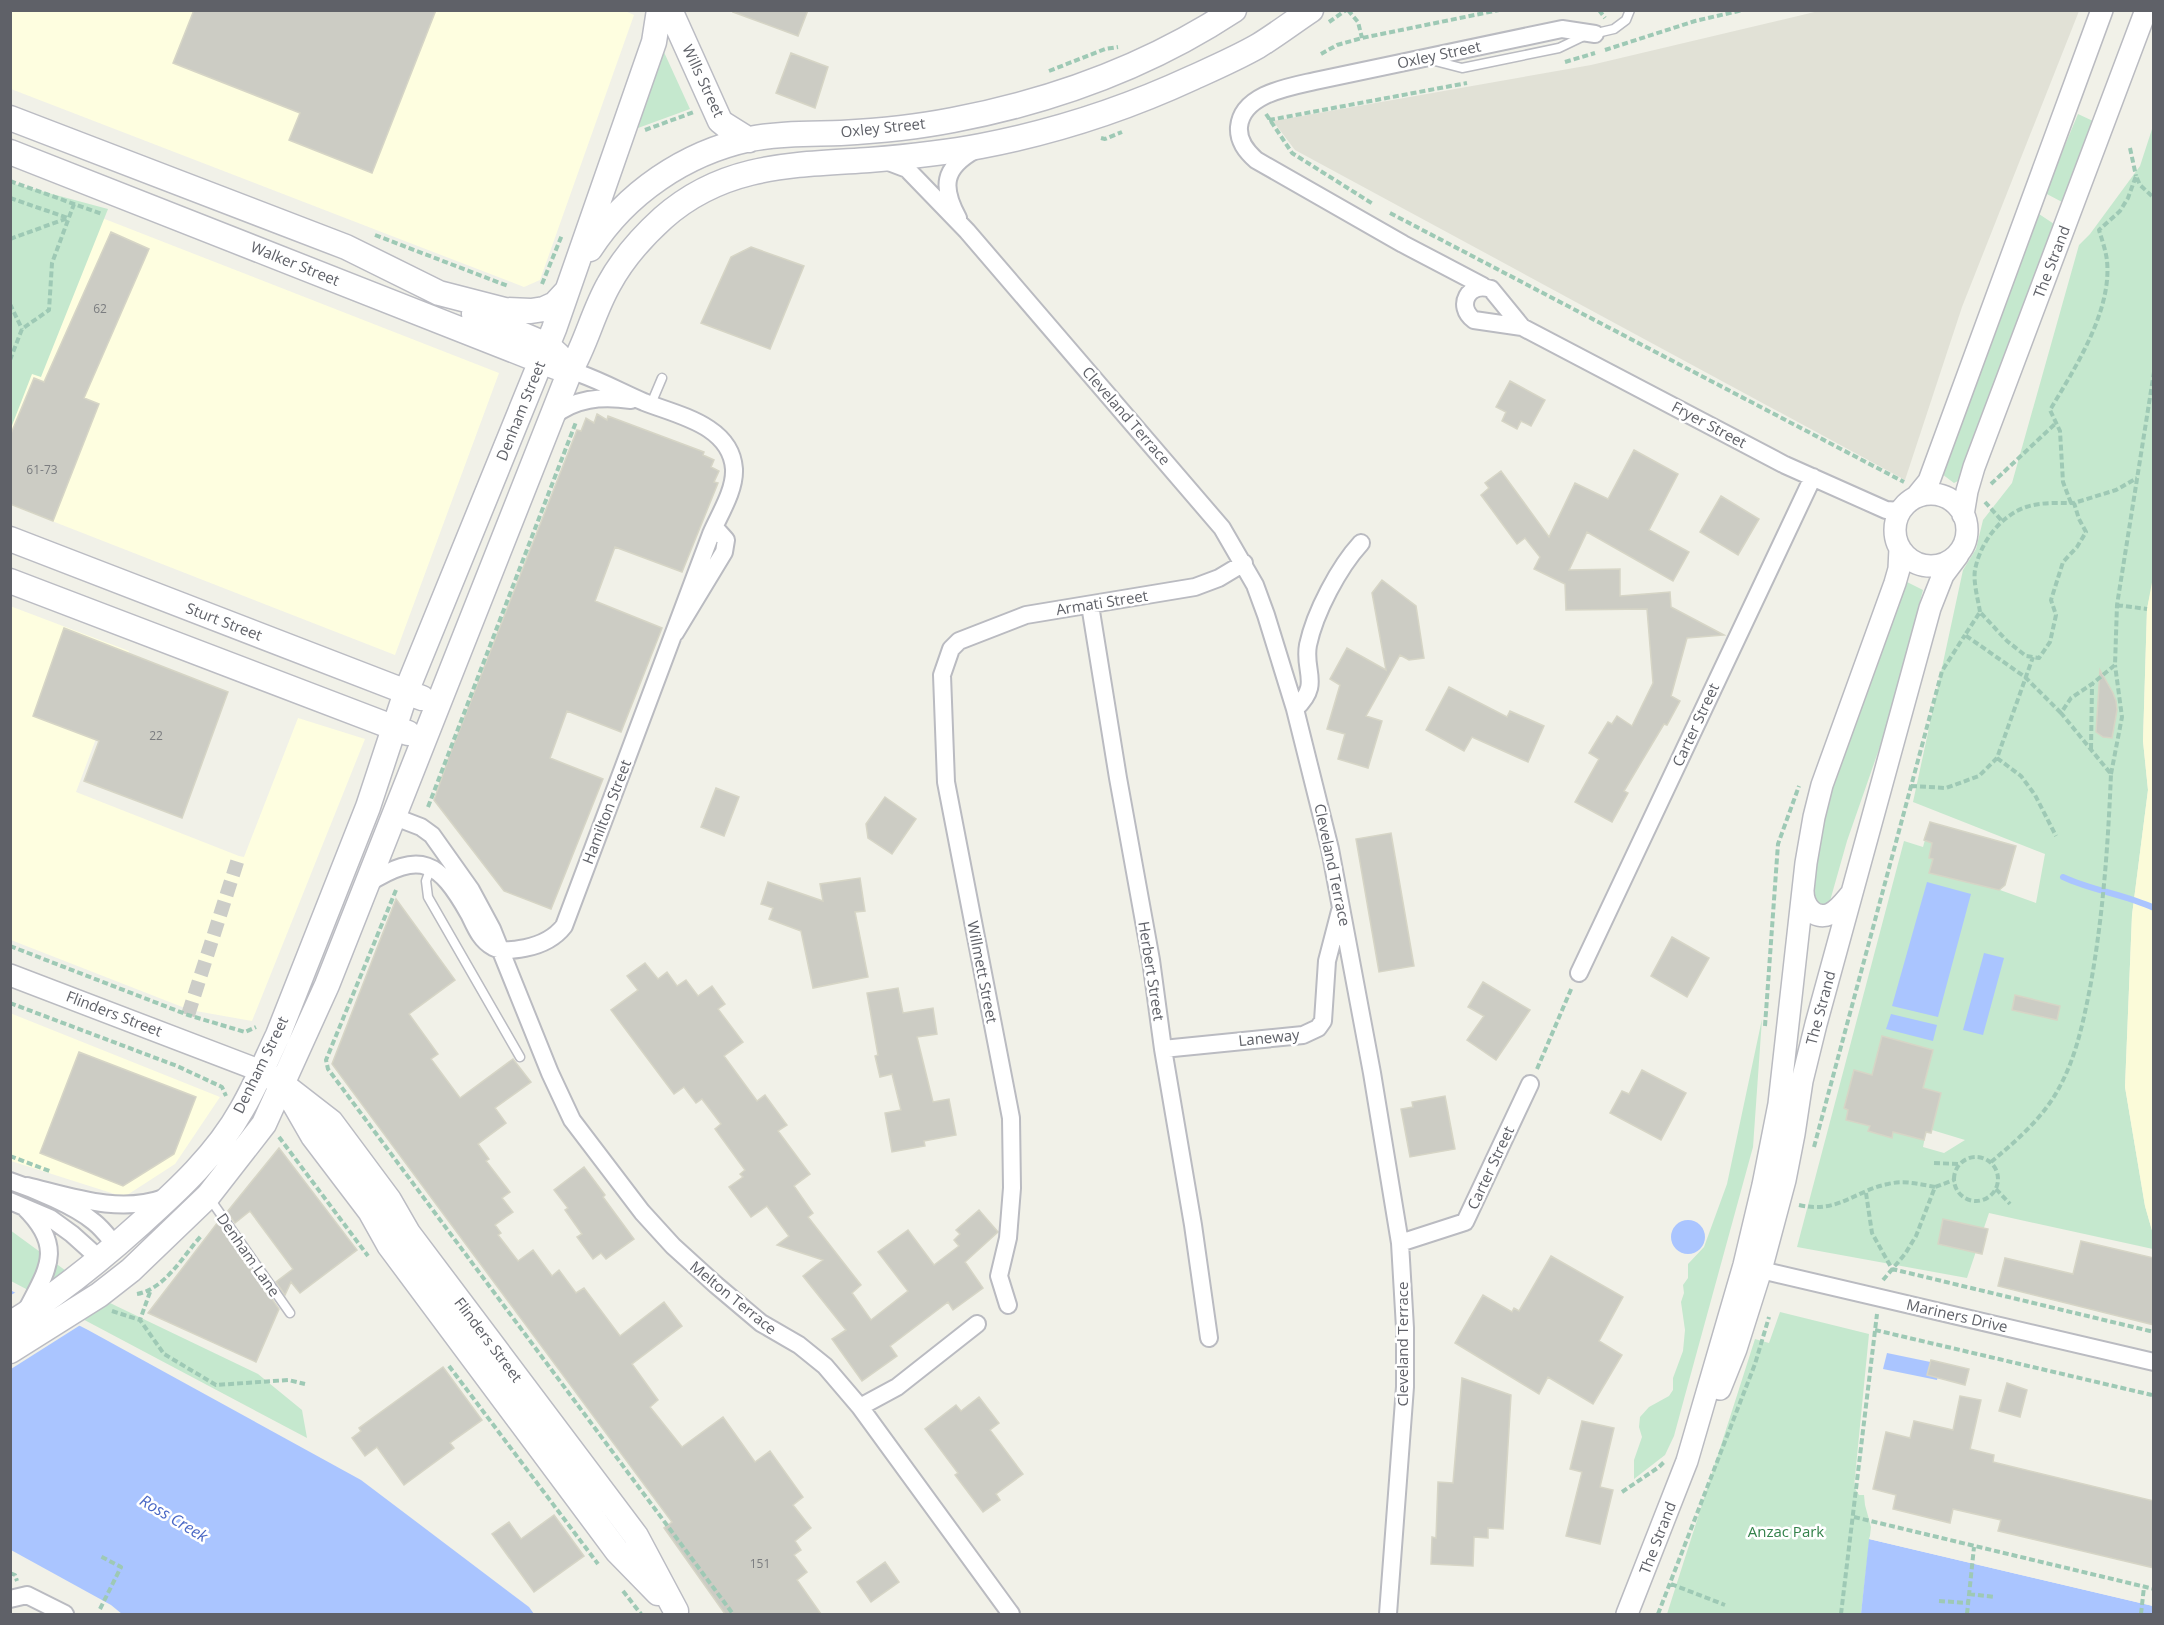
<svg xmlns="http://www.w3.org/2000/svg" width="2164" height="1625" font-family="'Open Sans',sans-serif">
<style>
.commercial{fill:#fefee0}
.education{fill:#e1e1d6}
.green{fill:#c5e8ce;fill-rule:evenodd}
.sand{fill:#fbfbd9}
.water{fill:#aac5ff}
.pier{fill:#f1f1e8}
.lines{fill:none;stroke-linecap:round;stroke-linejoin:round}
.stream{stroke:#aac5ff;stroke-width:6}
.building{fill:#ccccc4;stroke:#d6d5c6;stroke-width:1.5}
.pedestrian-tunnel{stroke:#cccdc8;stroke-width:14;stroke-dasharray:14 7;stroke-linecap:butt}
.service-casing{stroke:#babbc1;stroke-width:11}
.minor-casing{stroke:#babbc1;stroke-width:20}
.tertiary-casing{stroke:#babbc1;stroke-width:24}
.secondary-casing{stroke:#bbbcc3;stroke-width:27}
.path{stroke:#9ec9b5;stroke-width:4;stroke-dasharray:6 3;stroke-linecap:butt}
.service{stroke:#fff;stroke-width:8}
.minor{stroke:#fff;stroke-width:16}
.tertiary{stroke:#fff;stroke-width:21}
.secondary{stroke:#fff;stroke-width:24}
.labels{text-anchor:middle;stroke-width:5;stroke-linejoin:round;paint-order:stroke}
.number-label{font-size:12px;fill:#7a7c7f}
.street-label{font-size:15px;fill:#5f6168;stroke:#fff}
.park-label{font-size:15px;fill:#34824b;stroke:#fff}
.water-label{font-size:16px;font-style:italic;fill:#4a68c5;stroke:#fff}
</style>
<rect width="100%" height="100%" fill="#f1f1e8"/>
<path class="commercial" d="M623 10 634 15 540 280 524 287 11 89 10 11Z
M10 182 499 373 395 655 11 505Z
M10 606 129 651 76 792 239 856 244 857 298 718 365 739 252 1021 190 1010 11 940Z
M10 1013 220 1097 175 1164 124 1197 11 1161Z"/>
<path class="education" d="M1823 10 2079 11 1962 307 1905 480 1295 150 1273 121 1591 65Z"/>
<path class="green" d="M663 50 690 109 638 128 635 127Z
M2078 114 2093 121 2062 202 2045 193Z
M2153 126 2154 577 2147 609 2143 741 2148 790 2132 915 2125 1087 2145 1206 2153 1234V1249L1989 1213 1967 1278 1797 1247 1904 841 1923 847 1930 822 2016 846 2005 885 2000 890 2036 903 2045 854 1913 802 1963 570 1976 549 1983 520 2012 483 2079 245 2090 234 2140 166ZM1932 1130 1965 1140 1944 1153 1923 1147 1926 1132Z
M11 183 108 209 41 377 32 374 11 428Z
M2039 214 2054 224 1960 480 1954 483 1942 474Z
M1905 581 1923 590 1885 732 1847 841 1830 901 1823 905 1813 899 1812 888 1824 815 1854 718Z
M1762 1019 1753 1147 1684 1399 1674 1436 1665 1455 1634 1479V1460L1642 1437 1639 1427 1640 1417 1649 1407 1669 1396 1673 1390V1378L1683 1351 1685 1330 1681 1302 1684 1293 1683 1285 1688 1278V1264L1704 1247 1727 1184Z
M10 1230 110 1303 258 1374 302 1410 307 1438 11 1281Z
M1780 1312 1869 1334 1854 1487 1859 1495H1864L1865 1505 1871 1527 1861 1614H1667L1755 1339 1769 1343Z"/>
<path class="sand" d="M2153 577V1234L2145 1206 2125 1087 2132 915 2148 790 2143 741 2147 609Z"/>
<path class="water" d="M1927 882 1971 894 1938 1017 1892 1006Z
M1984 953 2004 958 1983 1035 1963 1030Z
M1891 1014 1937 1025 1933 1041 1886 1029Z
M1671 1237a17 17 0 1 1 34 0a17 17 0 1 1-34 0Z
M10 1290 88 1330 361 1480 529 1607 534 1614H122L111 1605 11 1550Z
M1887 1353 1940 1364 1937 1380 1883 1369Z
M1869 1539 2153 1606V1614H1861Z"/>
<path class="pier" d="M18 1291 82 1324 11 1369V1295Z
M1870 1536 2154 1603 2153 1606 1869 1539Z"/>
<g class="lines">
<path class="stream" d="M2063 877C2093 891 2124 894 2154 908"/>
</g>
<path class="building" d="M194 10H436L372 173 289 140 300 113 173 63Z
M734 10H808L798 36 733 12Z
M791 53 828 67 815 108 776 93Z
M111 232 149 249 84 398 99 404 53 521 10 504V436L34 378 44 382Z
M751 247 804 266 770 349 701 323 731 257Z
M1510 381 1545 400 1531 426 1521 421 1517 429 1502 421 1506 412 1496 407Z
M597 414 607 420 608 416 704 452 703 455 714 460 711 467 719 471 714 482 718 483 682 572 615 547 595 601 662 628 621 732 567 711 550 758 603 779 551 909 504 891 434 800 449 757 577 430 581 431 586 418 594 423Z
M1634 450 1678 474 1649 530 1689 552 1673 581 1587 532 1569 570 1620 569V596L1670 592 1671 607 1724 635 1687 638 1671 696 1680 701 1667 725 1664 724 1624 791 1628 793 1612 822 1575 802 1599 759 1589 753 1608 722 1612 724 1617 716 1632 726 1653 683 1647 609 1566 610 1565 584 1534 569 1540 557 1525 538 1517 544 1481 495 1489 488 1485 483 1501 471 1549 537 1575 483 1608 499Z
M1721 496 1759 519 1738 555 1700 532Z
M1382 580 1416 606 1424 658 1409 660 1400 655 1366 716 1382 721 1368 768 1338 759 1345 734 1327 729 1340 685 1330 679 1347 648 1386 670 1372 593Z
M64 628 228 692 182 818 84 781 99 741 33 716Z
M2100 670 2113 693 2116 701 2117 710 2112 738 2103 737 2096 732Z
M1449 687 1507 717 1510 711 1544 726 1528 762 1472 737 1464 751 1426 730Z
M716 788 739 797 724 836 701 827Z
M885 797 916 819 892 854 868 838 866 824Z
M1930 822 2016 846 2005 885 1999 890 1929 873 1933 859 1929 858 1932 843 1924 840Z
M1391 833 1414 966 1379 972 1356 839Z
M860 878 865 911 855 912 868 977 813 988 801 931 769 919 773 908 761 904 768 882 823 901 820 884Z
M396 899 455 980 409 1014 438 1054 431 1059 460 1098 513 1059 531 1082 495 1108 506 1123 478 1144 489 1159 486 1161 510 1192 502 1198 513 1212 495 1225 501 1233 498 1235 518 1261 533 1250 552 1276 559 1270 576 1293 584 1288 620 1336 664 1302 682 1326 632 1364 658 1400 650 1407 682 1447 723 1417 755 1462 770 1451 803 1497 793 1505 811 1528 795 1541 801 1550 794 1555 807 1572 797 1580 821 1614H725L664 1528 672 1522 332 1064Z
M1672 937 1709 958 1687 997 1651 976Z
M645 963 658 979 667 972 677 986 686 980 698 996 712 986 725 1004 718 1009 743 1042 724 1056 757 1101 765 1095 787 1125 778 1131 810 1174 794 1186 813 1213 808 1217 861 1285 852 1293 871 1320 908 1291 878 1252 908 1230 934 1265 959 1246 954 1240 960 1234 956 1230 979 1210 998 1232 965 1262 983 1288 953 1310 948 1302 890 1346 897 1356 862 1381 832 1339 846 1330 803 1276 823 1260 777 1245 789 1236 767 1206 751 1217 729 1187 743 1177 740 1174 745 1170 715 1129 721 1124 702 1099 696 1103 684 1087 674 1094 611 1010 638 990 627 976Z
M1483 982 1530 1010 1496 1060 1467 1040 1484 1016 1468 1007Z
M898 988 903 1013 933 1008 937 1034 917 1037 933 1102 949 1099 956 1135 924 1141 925 1146 892 1152 885 1113 901 1110 892 1074 880 1077 875 1056 878 1055 867 993Z
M2015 995 2060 1006 2057 1020 2012 1010Z
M1882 1036 1933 1050 1923 1088 1941 1093 1931 1133 1926 1132 1924 1140 1893 1132 1892 1138 1868 1131 1870 1126 1846 1120 1848 1110 1844 1108 1854 1070 1872 1075Z
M79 1052 196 1097 174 1154 123 1186 40 1153Z
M1642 1070 1686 1093 1661 1140 1610 1113 1622 1091 1629 1094Z
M1445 1096 1455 1149 1410 1157 1401 1109 1413 1107 1412 1102Z
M279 1148 357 1250 300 1293 291 1282 285 1295 276 1282 293 1269 250 1211 235 1223 227 1212Z
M584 1167 605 1195 603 1197 634 1239 606 1259 601 1253 593 1259 577 1237 582 1234 565 1210 568 1208 554 1190Z
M1943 1219 1988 1229 1982 1254 1938 1244Z
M218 1222 279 1309 256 1362 148 1313Z
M2081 1241 2154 1258V1325L1998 1286 2005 1258 2073 1274Z
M1551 1256 1623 1297 1599 1341 1622 1355 1593 1404 1548 1377 1539 1394 1455 1343 1483 1295 1512 1312 1514 1308 1519 1311Z
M1931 1360 1969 1369 1965 1385 1927 1375Z
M443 1367 482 1420 450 1443 454 1448 404 1485 377 1447 365 1456 352 1438 361 1431 359 1428Z
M1462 1378 1511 1395 1503 1529 1488 1528V1538L1474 1537 1473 1566 1431 1564 1432 1537 1436 1538 1438 1482 1453 1483Z
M2007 1383 2027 1390 2020 1417 1999 1411Z
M1960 1396 1981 1400 1970 1449 1994 1455 1993 1462 2154 1501V1568L1998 1531 2001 1520 1953 1509 1950 1523 1893 1509 1896 1495 1873 1489 1886 1432 1910 1438 1914 1421 1953 1430Z
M979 1397 999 1423 990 1430 1023 1474 996 1494 1000 1500 983 1512 955 1475 958 1473 925 1429 956 1405 961 1411Z
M1582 1421 1614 1428 1600 1487 1613 1490 1600 1544 1566 1536 1582 1472 1570 1469Z
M554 1515 584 1556 534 1592 492 1534 509 1522 521 1539Z
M885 1562 899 1582 871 1602 857 1582Z"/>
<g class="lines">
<path class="pedestrian-tunnel" d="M188 1015 239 856"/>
<g class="service-casing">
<path id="service" d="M1431 60 1462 68 1559 48 1584 36 1614 29 1626 20 1630 10
M651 404 662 378
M431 867 426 881 428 897 520 1057
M210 1199 290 1313"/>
</g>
<g class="minor-casing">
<path id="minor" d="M886 161 907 169 967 231 1222 528 1255 585 1266 615 1295 709 1330 849 1372 1073 1400 1243 1405 1328V1387L1388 1614
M958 218C941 187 943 168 975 150
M1483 286 1403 244 1256 160C1246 151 1238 141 1239 127 1242 94 1289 87 1315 81L1562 29 1595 34
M1522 327 1491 289C1469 281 1455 306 1474 320L1522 327 1785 465 1886 510 1901 511
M572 367 581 374C603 382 623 393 644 402 677 415 731 425 734 469 735 491 719 515 711 534
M552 417C575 398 601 396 631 400
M1090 605 1118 778 1151 960 1163 1049 1193 1225 1209 1338
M1295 709C1322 684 1303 672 1308 645 1315 612 1339 567 1361 543
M395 817 421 827 432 835 471 890 492 929 550 1073 572 1120 642 1212 673 1246 716 1285 761 1323 799 1345 825 1366 860 1407 1011 1614
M367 884C421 850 439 861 469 914 475 926 480 940 493 947 503 952 514 950 525 948 540 945 554 939 564 926L711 534 713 531H718L726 540 724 552 675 633
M1579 973 1813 477
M1163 1049 1303 1035 1318 1028 1323 1021 1327 961 1340 911
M10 1181C34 1189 75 1206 94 1222 103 1229 109 1238 116 1246
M27 1186C72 1197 119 1214 164 1198
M10 1201 50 1218 72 1234 101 1260
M24 1207C66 1248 47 1270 25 1313
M1400 1243 1465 1222 1530 1084
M1761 1270 2154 1362
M1008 1305 999 1276 1008 1238 1012 1188 1011 1118 946 782 942 675 951 649 959 641 1026 615 1195 587 1219 578 1244 563
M860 1407 897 1387 977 1324
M10 1599 27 1595 65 1614"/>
</g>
<g class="tertiary-casing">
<path id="tertiary" d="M1895 530a36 36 0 1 1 72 0a36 36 0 1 1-72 0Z
M1916 497 1929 481 2102 10
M1963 515 1967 491 1974 467 2146 10
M1803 891C1803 905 1814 921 1830 914 1839 910 1845 901 1851 894
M10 975 261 1071
M1720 1389 1736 1349 1761 1270 1785 1180 1794 1134 1802 1081 1816 1024 1930 608 1943 575 1958 555
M1627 1614 1687 1461 1744 1265 1763 1185 1779 1104 1806 863 1814 817 1822 785 1895 583 1899 569 1900 548"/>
</g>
<g class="secondary-casing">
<path id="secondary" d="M670 10 720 121 725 125 749 140
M10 118 346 247 439 293 505 310 531 311 544 309 555 304 567 291
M10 152 556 367
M590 249C626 193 685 153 750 139 780 133 811 134 841 133 878 131 917 127 953 120 1053 101 1149 66 1234 10
M474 314 547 345 558 355
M10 539 422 698
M10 581 408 733
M271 1077 282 1084 331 1122 389 1200 408 1233 636 1536 676 1611
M290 1096 313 1136 370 1211 389 1245 617 1551 658 1593
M10 1324C57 1295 99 1261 140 1224 178 1190 217 1154 242 1109 256 1085 266 1060 278 1035L368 807 406 692 554 329 654 42 659 10
M10 1351 99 1295 131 1270 208 1196 264 1124 327 985 570 371C586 344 593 312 609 284 622 260 642 237 663 218 724 164 793 165 869 160 906 157 945 153 981 146 1054 132 1125 109 1192 78 1214 68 1237 58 1258 46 1276 35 1293 22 1311 10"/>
</g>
<path class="path" d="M1348 10 1358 22 1362 38
M1599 10 1605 18
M1329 22 1346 10
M1605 50 1695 21 1743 10
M1321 54 1337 45 1362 38 1499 10
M1565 62 1595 53
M1049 71 1105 49 1118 47
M1266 114 1292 153 1373 204
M1269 120 1467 83
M645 130 694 112
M1101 138 1105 139 1122 132
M2130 148 2136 176
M10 181 102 214
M10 198 68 218
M1390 213 1904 482
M375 235 508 286
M10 239 68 218
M542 284 562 235
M10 304 22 329
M10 360 22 329 49 310 52 263 74 204
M1991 484 2056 423
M1985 502 2003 522
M2071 503 2063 482 2060 431 2050 410C2075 368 2112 311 2107 261 2106 251 2102 240 2099 230L2120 211 2128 198 2136 176 2140 185 2154 198
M2117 605 2147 609
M1980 612C1978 599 1973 582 1975 570 1980 543 2000 516 2026 507 2041 502 2058 503 2073 503
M2061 713 2025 677 1965 635 1980 612 2007 641 2026 656 2039 658 2050 642 2056 615 2051 600 2063 562 2077 547 2086 532 2079 519 2074 503 2116 490 2137 478
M2091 749 2092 685
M1997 758 2021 776 2035 795 2056 836
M2111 774 2122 717 2115 665
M1911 786 1946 788 1979 776 1997 758 2033 657
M428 807 576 422
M396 890 326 1060 328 1069 733 1614
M10 946 188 1015 245 1032 256 1027
M10 1003 177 1066 222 1087 226 1096
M1765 1026 1778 844 1799 786
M1537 1069 1572 987
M279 1137 368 1256
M1814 1147 1942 671 1965 635
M10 1156 52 1172
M1954 1179a22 22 0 1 1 44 0a22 22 0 1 1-44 0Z
M1991 1162C2016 1141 2043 1118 2059 1088 2076 1057 2083 1023 2090 988 2103 917 2108 846 2111 774L2061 713 2071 698 2092 684 2115 665 2117 605 2154 372
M1934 1163 1958 1164
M1996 1189 2010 1204
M1866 1193 1872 1233 1892 1269 2154 1332
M1799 1205C1838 1214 1854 1191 1888 1184 1904 1180 1919 1184 1935 1187
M1883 1280 1905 1254 1916 1236 1935 1187 1954 1180
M150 1292 140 1320 164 1354 216 1385 288 1380 305 1384
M137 1294C165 1289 183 1256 201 1236
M112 1311 140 1320
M1875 1330 2152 1395 2154 1398
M449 1366 598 1564
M1622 1492 1659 1467 1665 1461
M1854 1517 2154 1589
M10 1573 15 1575 17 1581
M1671 1584 1725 1605
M623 1591 641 1614
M1969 1594 1995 1597
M1939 1601 1968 1603
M100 1609 121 1567 100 1556
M1658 1614 1755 1364 1769 1317
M1841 1614 1877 1314
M1967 1614 1974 1547
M2141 1614 2144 1587"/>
<use href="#service" class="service"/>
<use href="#minor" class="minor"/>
<use href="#tertiary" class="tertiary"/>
<use href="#secondary" class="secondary"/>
</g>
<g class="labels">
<g class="number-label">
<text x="100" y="313">62</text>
<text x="42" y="474">61-73</text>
<text x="156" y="740">22</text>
<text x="760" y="1568">151</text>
</g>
<g class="street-label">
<text transform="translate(1439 55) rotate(-12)" y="5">Oxley Street</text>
<text transform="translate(703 81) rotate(65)" y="5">Wills Street</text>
<text transform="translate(883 128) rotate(-6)" y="5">Oxley Street</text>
<text transform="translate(2052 262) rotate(-69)" y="5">The Strand</text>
<text transform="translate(295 264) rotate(22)" y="5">Walker Street</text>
<text transform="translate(521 411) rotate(-68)" y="5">Denham Street</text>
<text transform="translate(1126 416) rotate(49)" y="5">Cleveland Terrace</text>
<text transform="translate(1709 425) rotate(28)" y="5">Fryer Street</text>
<text transform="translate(1102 603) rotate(-9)" y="5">Armati Street</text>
<text transform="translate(224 622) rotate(21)" y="5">Sturt Street</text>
<text transform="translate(1696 725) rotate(-65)" y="5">Carter Street</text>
<text transform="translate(607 812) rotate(-69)" y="5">Hamilton Street</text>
<text transform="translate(1332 865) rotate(78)" y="5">Cleveland Terrace</text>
<text transform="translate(1151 971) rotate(81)" y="5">Herbert Street</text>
<text transform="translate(982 972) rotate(79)" y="5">Willmett Street</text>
<text transform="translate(1821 1008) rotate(-75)" y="5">The Strand</text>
<text transform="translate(114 1014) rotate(21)" y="5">Flinders Street</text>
<text transform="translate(1269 1038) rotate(-6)" y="5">Laneway</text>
<text transform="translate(261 1065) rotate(-64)" y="5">Denham Street</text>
<text transform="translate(1491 1168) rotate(-65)" y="5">Carter Street</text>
<text transform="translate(248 1255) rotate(55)" y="5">Denham Lane</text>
<text transform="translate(733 1298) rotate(39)" y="5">Melton Terrace</text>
<text transform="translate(1957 1316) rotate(13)" y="5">Mariners Drive</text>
<text transform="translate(488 1340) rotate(53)" y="5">Flinders Street</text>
<text transform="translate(1403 1344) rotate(-90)" y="5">Cleveland Terrace</text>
<text transform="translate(1658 1538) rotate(-69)" y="5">The Strand</text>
</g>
<g class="park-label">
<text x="1786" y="1537">Anzac Park</text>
</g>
<g class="water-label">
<text transform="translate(174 1518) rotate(31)" y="6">Ross Creek</text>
</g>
</g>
<rect width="2164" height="1625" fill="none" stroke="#5f6168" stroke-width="24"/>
</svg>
